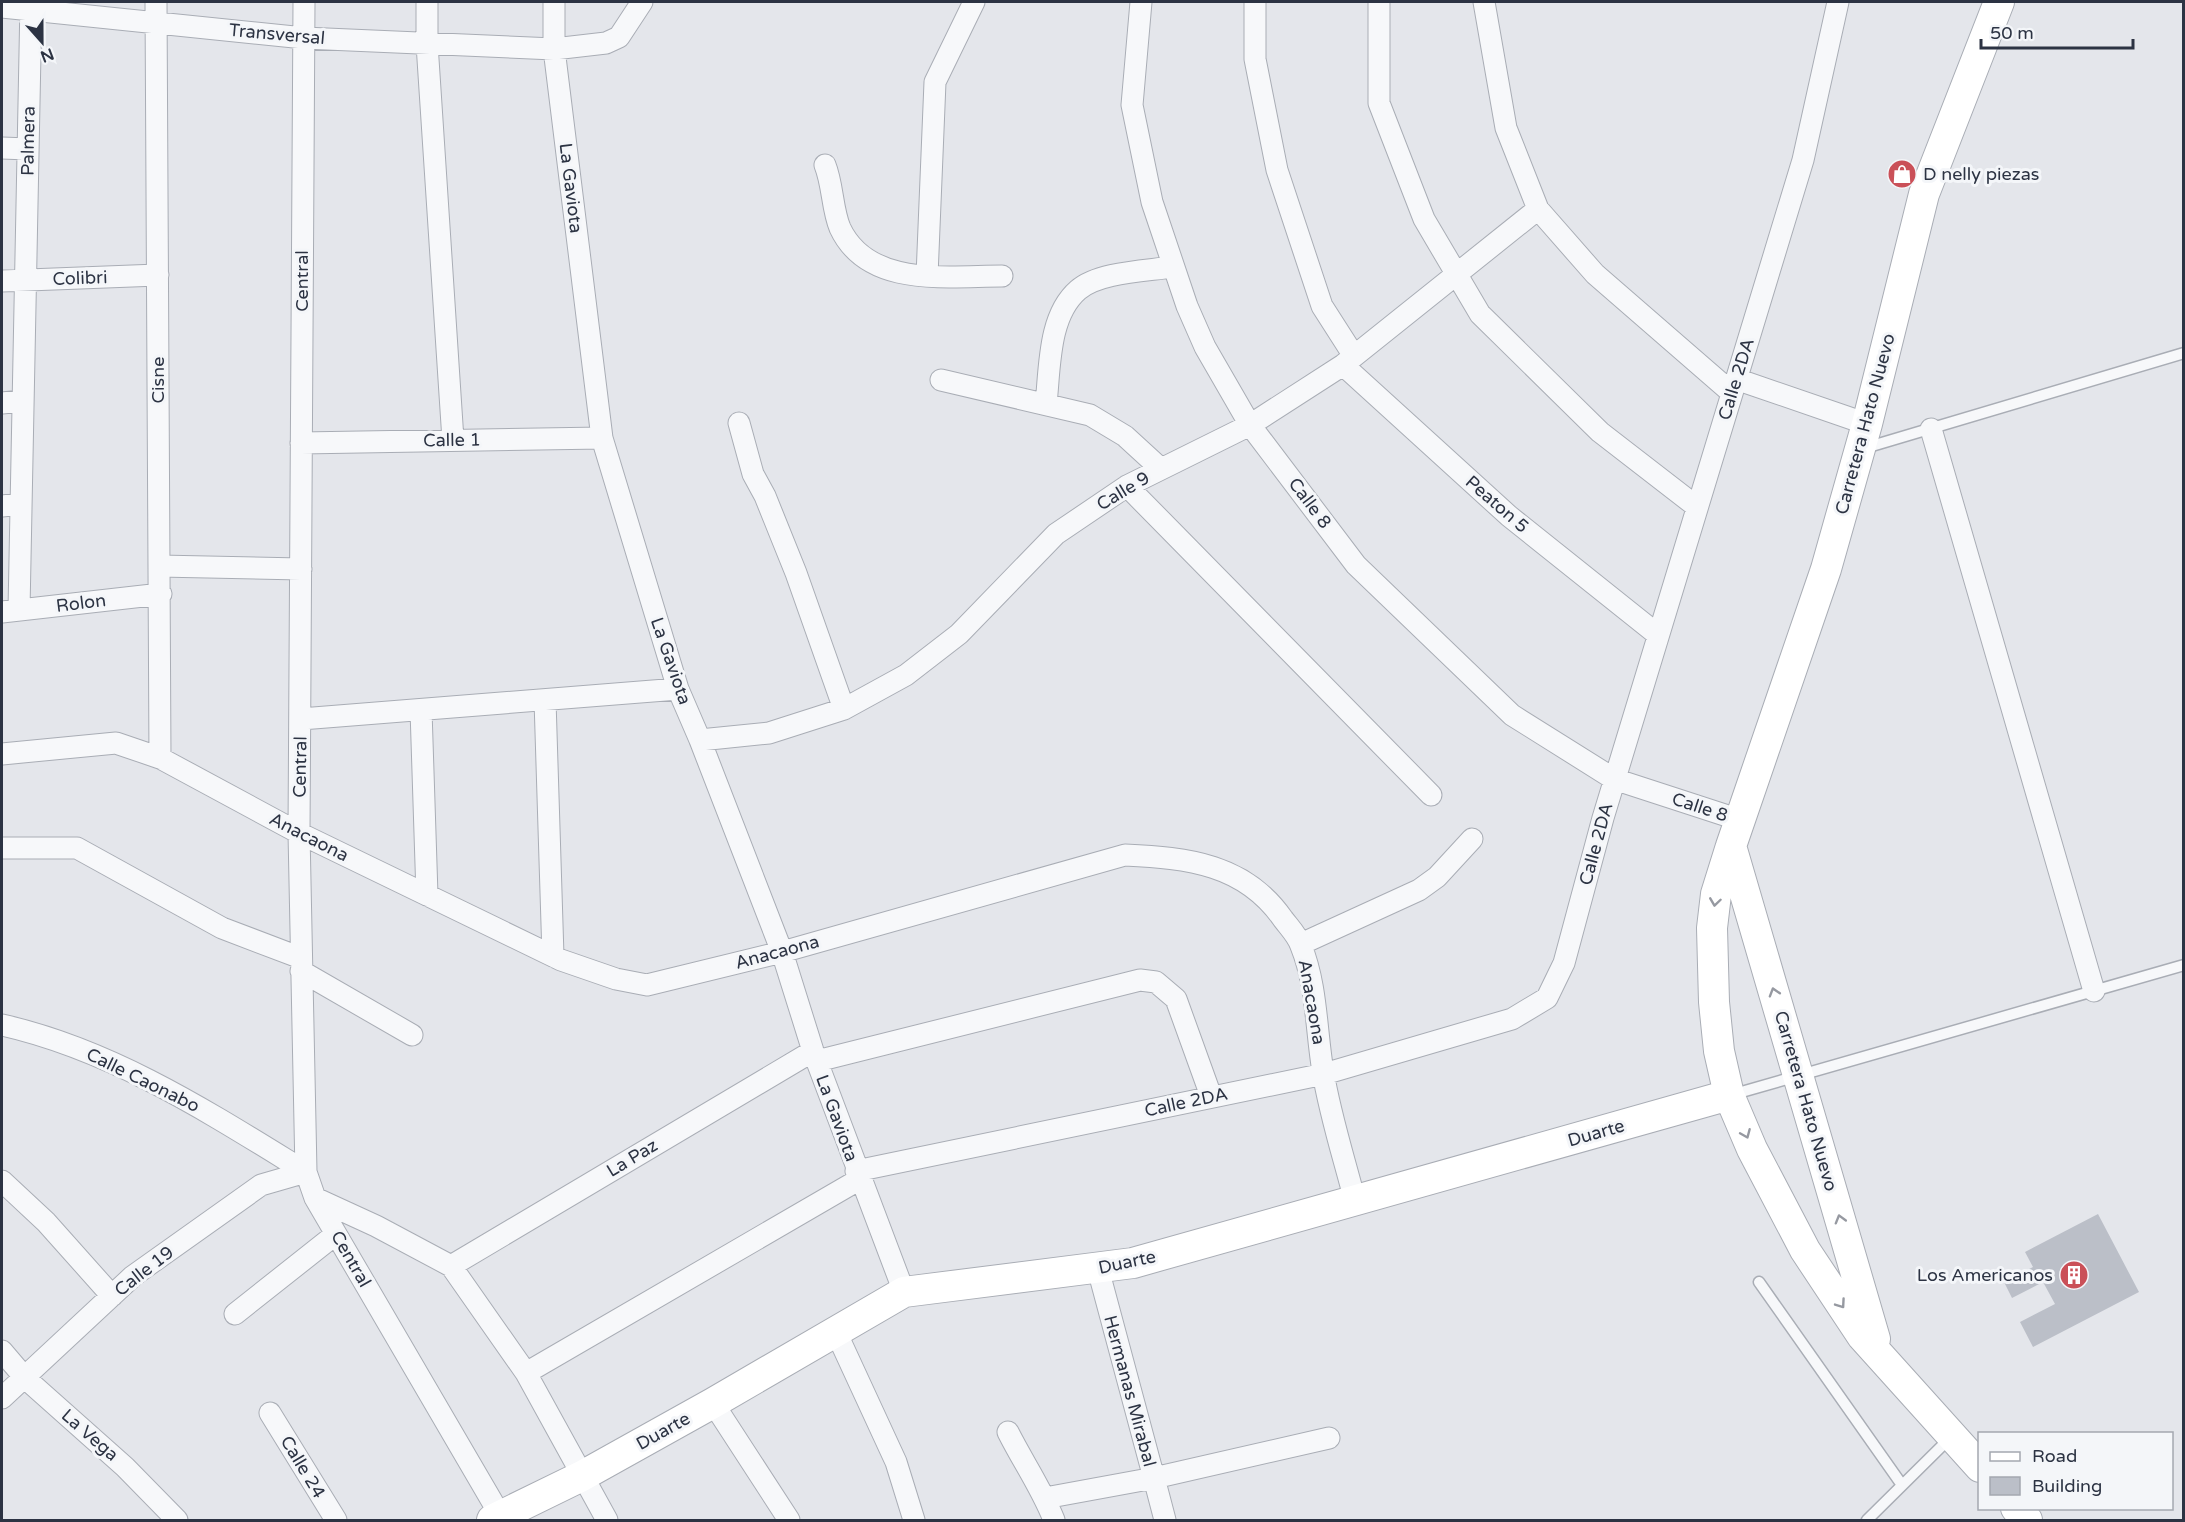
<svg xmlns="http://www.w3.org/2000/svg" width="2185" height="1522" font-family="'Varela Round',sans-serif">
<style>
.building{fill:#bbbfc8}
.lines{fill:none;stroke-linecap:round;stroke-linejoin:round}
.lane-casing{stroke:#a9adb5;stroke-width:13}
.street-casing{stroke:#a9adb5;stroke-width:23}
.secondary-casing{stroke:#a9adb5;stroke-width:32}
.lane{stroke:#f7f8fa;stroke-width:10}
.street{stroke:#f7f8fa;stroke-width:21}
.secondary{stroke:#fff;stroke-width:30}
.oneway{stroke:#9699a1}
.labels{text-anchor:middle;stroke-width:6;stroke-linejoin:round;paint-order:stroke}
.street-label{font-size:18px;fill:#2c3343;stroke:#f4f6f9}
.poi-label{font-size:18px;fill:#2c3343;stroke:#f4f6f9;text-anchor:start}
</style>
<rect width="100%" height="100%" fill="#e4e6eb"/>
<path class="building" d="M2098 1214 2139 1292 2033 1347 2020 1322 2055 1304 2043 1282 2012 1298 2004 1282 2033 1267 2025 1252Z"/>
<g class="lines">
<g class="lane-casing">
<path id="lane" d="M1865 448 2184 353
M1731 1095 2184 965
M1759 1282 1902 1485
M1867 1520 1950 1438"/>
</g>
<g class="street-casing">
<path id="street" d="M156 2 160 758
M304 2 299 833 306 1172 315 1198 503 1520
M427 2V44L453 440
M554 2V49L602 438 678 689 700 740 782 952 813 1051 904 1292
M1141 2 1132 105 1152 202 1187 306 1205 347 1250 425 1356 565 1512 715 1614 779 1740 820
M1255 2V59L1277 170 1322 306 1354 356
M1379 2V103L1424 219 1480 314 1600 432 1697 507
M1484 2 1506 128 1538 209 1595 274 1732 393
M2 7 304 38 554 49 606 43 619 37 642 2
M2 148 28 149
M825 165C833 185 832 209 840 228 868 288 947 276 1002 276
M927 276 935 82 974 2
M2 281 158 275
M1343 365 1509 516 1658 635
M1736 379 1867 424
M941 380 1090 415 1125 436 1161 469
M2 403 22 401
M1046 404C1050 368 1048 316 1078 290 1098 272 1146 271 1172 267
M739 423 753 474 765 496 796 573 844 709
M1931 429 2094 991
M301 443 602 438
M1127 486 1431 795
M2 506 21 504
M159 566 301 569
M19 610 31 2
M2 612 161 594
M545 700 553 956
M421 710 427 895
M301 719 678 689
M700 740 769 733 844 709 906 675 959 634 1056 534 1127 486 1250 425 1343 365 1538 209
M2 754 116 743 160 758 299 833 561 960 616 979 647 985 782 952 1125 855C1188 858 1245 864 1283 919 1289 927 1298 936 1301 946 1317 985 1316 1030 1323 1072 1330 1115 1344 1158 1355 1201
M2 848H77L222 928 301 958
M1301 944 1419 890 1437 877 1472 839
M301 971 412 1035
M2 1025C113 1050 210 1113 306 1172
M817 1061 1140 980 1156 982 1176 999 1211 1096
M856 1171 1324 1074 1512 1019 1547 998 1564 963 1603 818 1803 160 1838 2
M2 1181 46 1222 112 1296
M315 1198 376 1226 451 1266 526 1373 607 1520
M451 1266 813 1051
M1098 1269 1154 1478 1329 1438
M235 1314 336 1234
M836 1332 896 1462 914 1520
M2 1351 25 1378 125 1467 177 1520
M526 1373 860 1179
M2 1398 133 1276 261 1185 306 1172
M713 1403 789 1520
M270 1413 336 1520
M1008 1432C1023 1462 1042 1489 1054 1520
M1045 1498 1154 1478 1165 1520"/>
</g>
<g class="secondary-casing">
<path id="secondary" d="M1731 846 1875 1339
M1980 1467 1862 1336 1805 1250 1752 1149 1729 1095 1719 1051 1714 1002 1712 928 1716 894 1731 846 1826 569 1867 424 1924 194 1999 2
M2016 1508 2027 1520
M492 1520 582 1476 713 1403 904 1292 1133 1263 1729 1095"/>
</g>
<use href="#lane" class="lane"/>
<use href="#street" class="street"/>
<use href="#secondary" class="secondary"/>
</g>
<defs><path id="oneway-chevron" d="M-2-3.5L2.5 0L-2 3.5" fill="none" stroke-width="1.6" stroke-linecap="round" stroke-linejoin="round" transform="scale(1.5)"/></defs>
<g class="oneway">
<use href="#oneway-chevron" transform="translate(1715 902) rotate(98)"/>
<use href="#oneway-chevron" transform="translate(1774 992) rotate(-107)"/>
<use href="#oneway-chevron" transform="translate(1746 1134) rotate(67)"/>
<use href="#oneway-chevron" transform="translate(1840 1219) rotate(-106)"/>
<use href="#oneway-chevron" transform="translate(1841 1304) rotate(55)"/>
</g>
<defs>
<g id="shop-disc" transform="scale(1.5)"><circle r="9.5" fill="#ca5058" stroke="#f4f6f9"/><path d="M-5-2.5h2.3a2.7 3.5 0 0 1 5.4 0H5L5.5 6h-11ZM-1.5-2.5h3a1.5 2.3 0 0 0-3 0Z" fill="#fff"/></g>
<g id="building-disc" transform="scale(1.5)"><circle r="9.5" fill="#ca5058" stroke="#f4f6f9"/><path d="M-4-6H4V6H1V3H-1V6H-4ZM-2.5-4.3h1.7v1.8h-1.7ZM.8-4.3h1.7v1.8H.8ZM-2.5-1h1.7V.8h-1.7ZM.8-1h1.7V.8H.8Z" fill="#fff"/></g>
</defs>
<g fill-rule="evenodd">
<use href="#shop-disc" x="1902" y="174"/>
<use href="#building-disc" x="2074" y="1275"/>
</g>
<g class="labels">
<g class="street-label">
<text transform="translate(277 34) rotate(5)" y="6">Transversal</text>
<text transform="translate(28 141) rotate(-89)" y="6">Palmera</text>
<text transform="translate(571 188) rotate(83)" y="6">La Gaviota</text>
<text transform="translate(80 278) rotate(-2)" y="6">Colibri</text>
<text transform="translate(302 281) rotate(-90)" y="6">Central</text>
<text transform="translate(1736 379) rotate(-73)" y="6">Calle 2DA</text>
<text transform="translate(158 380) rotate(-90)" y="6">Cisne</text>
<text transform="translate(1865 424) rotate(-75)" y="6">Carretera Hato Nuevo</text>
<text transform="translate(452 440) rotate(-1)" y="6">Calle 1</text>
<text transform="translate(1123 491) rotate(-31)" y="6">Calle 9</text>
<text transform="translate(1310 503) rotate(53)" y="6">Calle 8</text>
<text transform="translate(1497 504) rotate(41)" y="6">Peaton 5</text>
<text transform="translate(81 603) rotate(-7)" y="6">Rolon</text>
<text transform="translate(671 661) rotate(71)" y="6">La Gaviota</text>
<text transform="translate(300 767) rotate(-89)" y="6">Central</text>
<text transform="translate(1700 807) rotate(18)" y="6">Calle 8</text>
<text transform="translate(309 837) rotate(27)" y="6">Anacaona</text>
<text transform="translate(1596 844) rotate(-75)" y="6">Calle 2DA</text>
<text transform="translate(777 952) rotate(-15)" y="6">Anacaona</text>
<text transform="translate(1312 1002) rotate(80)" y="6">Anacaona</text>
<text transform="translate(143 1080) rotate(26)" y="6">Calle Caonabo</text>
<text transform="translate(1806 1101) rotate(74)" y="6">Carretera Hato Nuevo</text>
<text transform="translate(1186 1102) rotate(-12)" y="6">Calle 2DA</text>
<text transform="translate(837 1118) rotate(70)" y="6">La Gaviota</text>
<text transform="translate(1596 1133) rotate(-16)" y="6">Duarte</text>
<text transform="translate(632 1158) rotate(-31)" y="6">La Paz</text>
<text transform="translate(351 1259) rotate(60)" y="6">Central</text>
<text transform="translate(1127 1262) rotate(-12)" y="6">Duarte</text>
<text transform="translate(144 1271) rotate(-38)" y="6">Calle 19</text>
<text transform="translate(1130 1391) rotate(75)" y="6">Hermanas Mirabal</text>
<text transform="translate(663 1431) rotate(-29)" y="6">Duarte</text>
<text transform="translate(90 1435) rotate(41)" y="6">La Vega</text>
<text transform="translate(303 1467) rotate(59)" y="6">Calle 24</text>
</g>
<g class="poi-label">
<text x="1923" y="180">D nelly piezas</text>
<text x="2053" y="1281" text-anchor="end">Los Americanos</text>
</g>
</g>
<rect width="2185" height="1522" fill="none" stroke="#2c3343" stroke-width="6"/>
<rect x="1978" y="1432" width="195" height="78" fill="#f4f6f9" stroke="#a4a8b0" stroke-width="1.5"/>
<rect x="1990" y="1452" width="30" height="9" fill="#ffffff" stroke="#a4a8b0" stroke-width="1.5"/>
<text x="2032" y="1462" font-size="18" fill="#2c3343">Road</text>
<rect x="1990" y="1477" width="30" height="18" fill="#bbbfc8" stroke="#a4a8b0" stroke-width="1.5"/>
<text x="2032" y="1492" font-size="18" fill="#2c3343">Building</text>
<g transform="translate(42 42) rotate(159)" stroke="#f4f6f9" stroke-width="4.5" paint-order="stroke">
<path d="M0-4.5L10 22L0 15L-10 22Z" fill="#2c3343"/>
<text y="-9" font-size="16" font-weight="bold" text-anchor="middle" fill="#2c3343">N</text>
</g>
<path d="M1981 39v9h152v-9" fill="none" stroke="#2c3343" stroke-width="3"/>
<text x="1990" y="39" font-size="18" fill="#2c3343" stroke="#f4f6f9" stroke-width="4.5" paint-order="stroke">50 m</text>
</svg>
